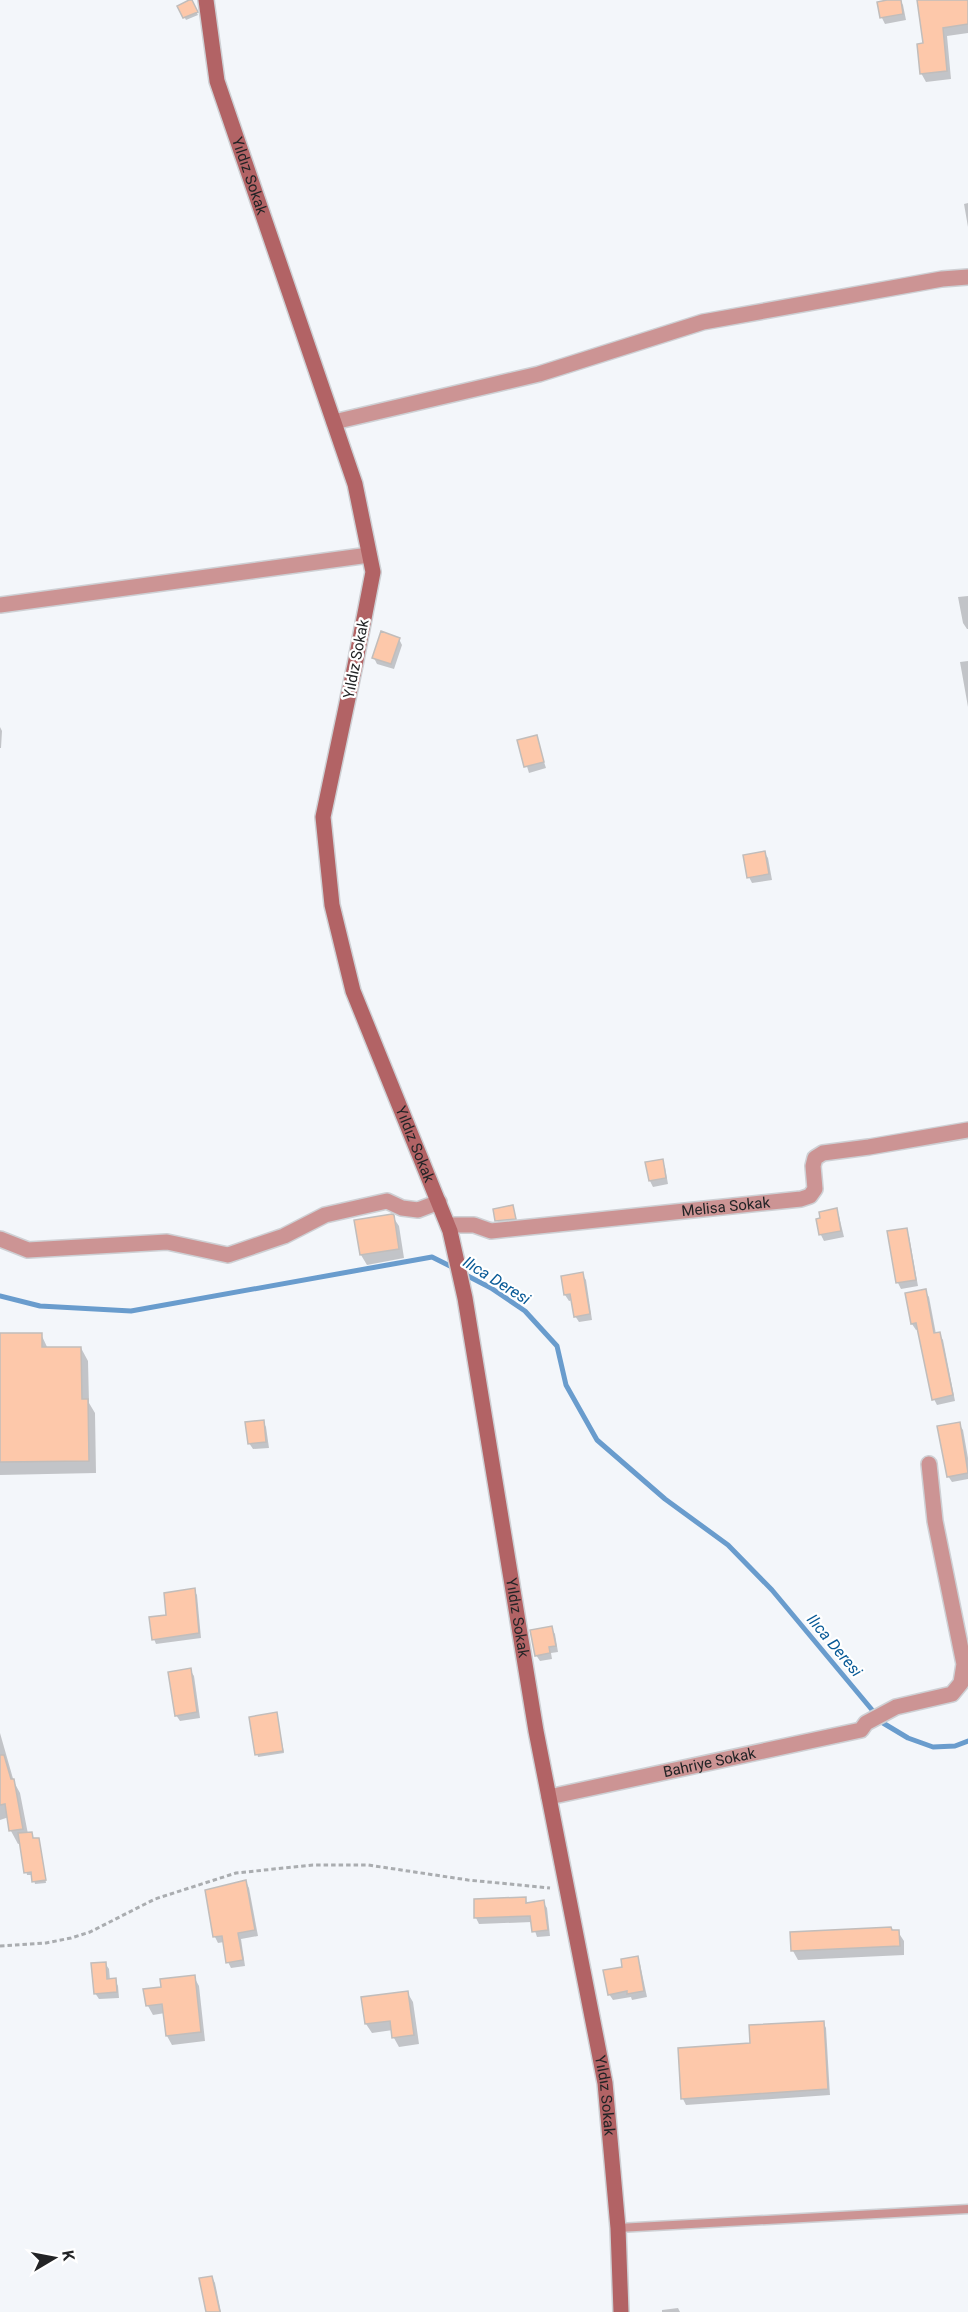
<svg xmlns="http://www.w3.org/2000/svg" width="968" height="2312" font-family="Roboto,sans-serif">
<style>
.shadow{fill:#0003}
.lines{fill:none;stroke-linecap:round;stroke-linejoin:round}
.stream{stroke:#699ccd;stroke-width:5}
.building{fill:#fdc8aa;stroke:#c1bdbb;stroke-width:1.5}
.lane-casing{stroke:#ced0d4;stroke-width:11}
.street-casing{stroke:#ced0d4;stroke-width:18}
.secondary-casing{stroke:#ced0d4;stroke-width:18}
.path{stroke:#aaadb0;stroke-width:3;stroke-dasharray:4.5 3;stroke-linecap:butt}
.lane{stroke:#cc9494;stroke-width:8}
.street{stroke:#cc9494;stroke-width:15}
.secondary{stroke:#b26365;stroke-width:15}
.labels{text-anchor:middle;stroke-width:4.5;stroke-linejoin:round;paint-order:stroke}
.street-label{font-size:15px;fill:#232426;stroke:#fff}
.water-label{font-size:16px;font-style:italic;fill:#075996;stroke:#fff}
</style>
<rect width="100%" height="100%" fill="#f3f6fa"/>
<path class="shadow" d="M896 0H900L903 5 906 20 885 24 882 18Z
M932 0H968V33L947 36 951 79 926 82 921 73Z
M191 1 198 15 186 20 179 6Z
M968 203V227L964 204Z
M968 596V629H967L963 623 958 597Z
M399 639 402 645 394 669 377 664 374 658Z
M968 661V707L960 662Z
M0 727 2 731 1 748H0Z
M536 737 546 768 529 773 519 741Z
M764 852 768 858 772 880 752 883 749 877Z
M662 1160 665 1167 668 1184 653 1187 650 1181Z
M513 1207 518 1225 500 1226 497 1220Z
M836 1210 839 1216 844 1237 824 1241 821 1235Z
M393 1217 399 1226 404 1258 367 1265 361 1255 356 1222Z
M906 1230 909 1236 918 1286 901 1289 898 1283 889 1232Z
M582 1274 586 1280 592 1320 579 1322 575 1316 573 1300 569 1301 565 1295Z
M925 1291 929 1297 936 1334H939L943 1340 955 1401 937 1405 934 1399 919 1329 916 1330 912 1324Z
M41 1334 48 1349 81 1348 88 1361 89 1403 95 1413 96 1473 0 1475V1335Z
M263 1421 266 1427 269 1448 253 1449 249 1443Z
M959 1424 963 1430 968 1458V1479L952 1482 948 1476Z
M194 1590 197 1595 201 1638 156 1644 154 1639 168 1616Z
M551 1628 555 1634 558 1652 551 1653 552 1659 540 1661 536 1655Z
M190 1670 194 1676 200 1718 180 1721 176 1715Z
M277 1716 284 1753 258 1757 250 1718Z
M0 1733 14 1782 20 1793 28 1834 33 1840 39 1842 46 1883 35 1884 33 1875H27L21 1843 18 1844 11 1831 9 1817 0 1820Z
M246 1882 249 1888 258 1936 241 1939 245 1966 231 1968 228 1962 224 1942 218 1943 215 1937 207 1891Z
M525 1899 528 1904 543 1902 547 1908 550 1936 537 1937 532 1922 479 1924 476 1918Z
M892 1932H898L904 1941V1955L798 1960 793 1951Z
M637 1958 640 1964 647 1997 632 2000 631 1997 613 2000 609 1994 624 1968Z
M105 1963 109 1969 110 1980H115L118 1986 119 1998 99 1999 95 1993Z
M194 1977 199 1986 205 2041 172 2045 167 2036 165 2013 153 2015 148 2006 162 1988Z
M407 1992 413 2002 419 2044 399 2047 394 2038 393 2030 372 2033 366 2024Z
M823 2022 826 2028 830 2095 686 2105 683 2099Z
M212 2277 215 2283 221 2312H208Z
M678 2308 680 2312H662V2310Z"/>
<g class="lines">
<path class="stream" d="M462 1273 491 1288 525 1311 557 1346 566 1385 597 1440 665 1499 728 1545 772 1590 883 1723 908 1738 933 1747 955 1746 968 1741
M0 1296 40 1306 131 1311 432 1257 454 1268"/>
</g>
<path class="building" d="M189 0H192L198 12 183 18 177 6Z
M887 0H901L903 14 880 18 877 2Z
M917 0H968V24L943 28 947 71 920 74 917 44 923 43Z
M381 631 400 638 391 664 372 658Z
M537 735 544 762 524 767 517 740Z
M765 851 769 874 747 878 743 855Z
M663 1159 666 1178 649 1181 645 1162Z
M513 1205 516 1219 495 1221 493 1209Z
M837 1208 841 1231 819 1235 816 1219 820 1218 819 1212Z
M392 1214 394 1215 399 1249 360 1255 354 1220Z
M907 1228 916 1280 896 1283 887 1231Z
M583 1272 590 1314 574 1317 570 1294 564 1295 561 1276Z
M926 1289 934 1333 940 1332 953 1395 932 1400 916 1323 911 1324 905 1293Z
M0 1333H42V1347H81L82 1399H88L89 1461 0 1462Z
M264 1420 266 1442 248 1444 245 1422Z
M960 1422 968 1473 947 1477 937 1426Z
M195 1588 199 1633 152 1640 149 1617 166 1615 164 1593Z
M552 1626 556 1646 549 1647 550 1653 535 1656 530 1630Z
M191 1668 197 1712 175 1716 168 1672Z
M277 1712 283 1751 255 1755 249 1717Z
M0 1755H4L11 1779H14L23 1829 9 1831 5 1804 0 1805Z
M32 1832 33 1838H39L46 1880 32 1882 31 1872 24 1873 18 1833Z
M246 1880 255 1930 238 1933 243 1960 226 1963 222 1936 213 1937 205 1890Z
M526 1897V1903L544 1900 548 1930 532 1932 530 1916 474 1918V1899Z
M891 1927 892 1930H899L900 1946 791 1951 790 1932Z
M638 1956 644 1991 627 1994V1991L608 1995 603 1970 622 1967 621 1959Z
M106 1962 107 1979 116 1978 117 1992 94 1994 91 1963Z
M195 1975 201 2032 166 2036 162 2004 146 2006 143 1989 161 1987 160 1979Z
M408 1991 414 2035 392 2038 390 2021 365 2024 361 1997Z
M824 2021 828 2089 681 2099 678 2048 750 2043 749 2025Z
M212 2276 220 2312H206L199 2278Z"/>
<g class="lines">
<g class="lane-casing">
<path id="lane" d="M618 2228 968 2209"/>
</g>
<g class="street-casing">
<g id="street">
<path d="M334 422 539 374 703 322 942 279 968 277"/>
<path d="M0 605 369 555"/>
<path id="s1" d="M448 1225H474L491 1231 801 1199 810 1196 815 1189 813 1166 815 1158 823 1153 869 1147 968 1130"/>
<path d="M0 1239 28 1250 167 1242 228 1255 284 1236 325 1215 387 1201 402 1208 418 1210 439 1202"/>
<path id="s2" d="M549 1797 861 1730 866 1723 896 1707 952 1694 961 1683 964 1664 935 1521 929 1464"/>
</g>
</g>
<g class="secondary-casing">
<g id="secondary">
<path id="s3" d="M206 0 217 81 355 484 373 572 355 665 323 817 332 905 353 991 450 1231 465 1298 536 1731 605 2083 618 2228 621 2312"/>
</g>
</g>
<path class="path" d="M0 1946 46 1943 71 1938 90 1932 155 1899 236 1873 313 1865H368L468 1880 550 1888"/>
<use href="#lane" class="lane"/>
<use href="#street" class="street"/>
<use href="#secondary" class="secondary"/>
</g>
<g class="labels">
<g class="street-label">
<text dy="5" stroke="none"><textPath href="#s3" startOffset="182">Yıldız Sokak</textPath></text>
<text transform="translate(356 659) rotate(-79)" y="5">Yıldız Sokak</text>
<text dy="5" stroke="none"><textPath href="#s3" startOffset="1190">Yıldız Sokak</textPath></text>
<text dy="5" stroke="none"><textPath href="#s1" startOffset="280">Melisa Sokak</textPath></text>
<text dy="5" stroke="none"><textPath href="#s3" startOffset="1676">Yıldız Sokak</textPath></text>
<text dy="5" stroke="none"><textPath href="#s2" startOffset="164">Bahriye Sokak</textPath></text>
<text dy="5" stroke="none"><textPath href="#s3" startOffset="2162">Yıldız Sokak</textPath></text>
</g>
<g class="water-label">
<text transform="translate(497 1280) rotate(32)" y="6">Ilıca Deresi</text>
<text transform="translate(835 1645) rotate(50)" y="6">Ilıca Deresi</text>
</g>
</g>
<g transform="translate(54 2258) rotate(80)" stroke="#ffffff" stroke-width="4.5" paint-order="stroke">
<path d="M0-4.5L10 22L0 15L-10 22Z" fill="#232426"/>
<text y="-9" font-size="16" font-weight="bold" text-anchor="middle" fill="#232426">K</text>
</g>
</svg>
